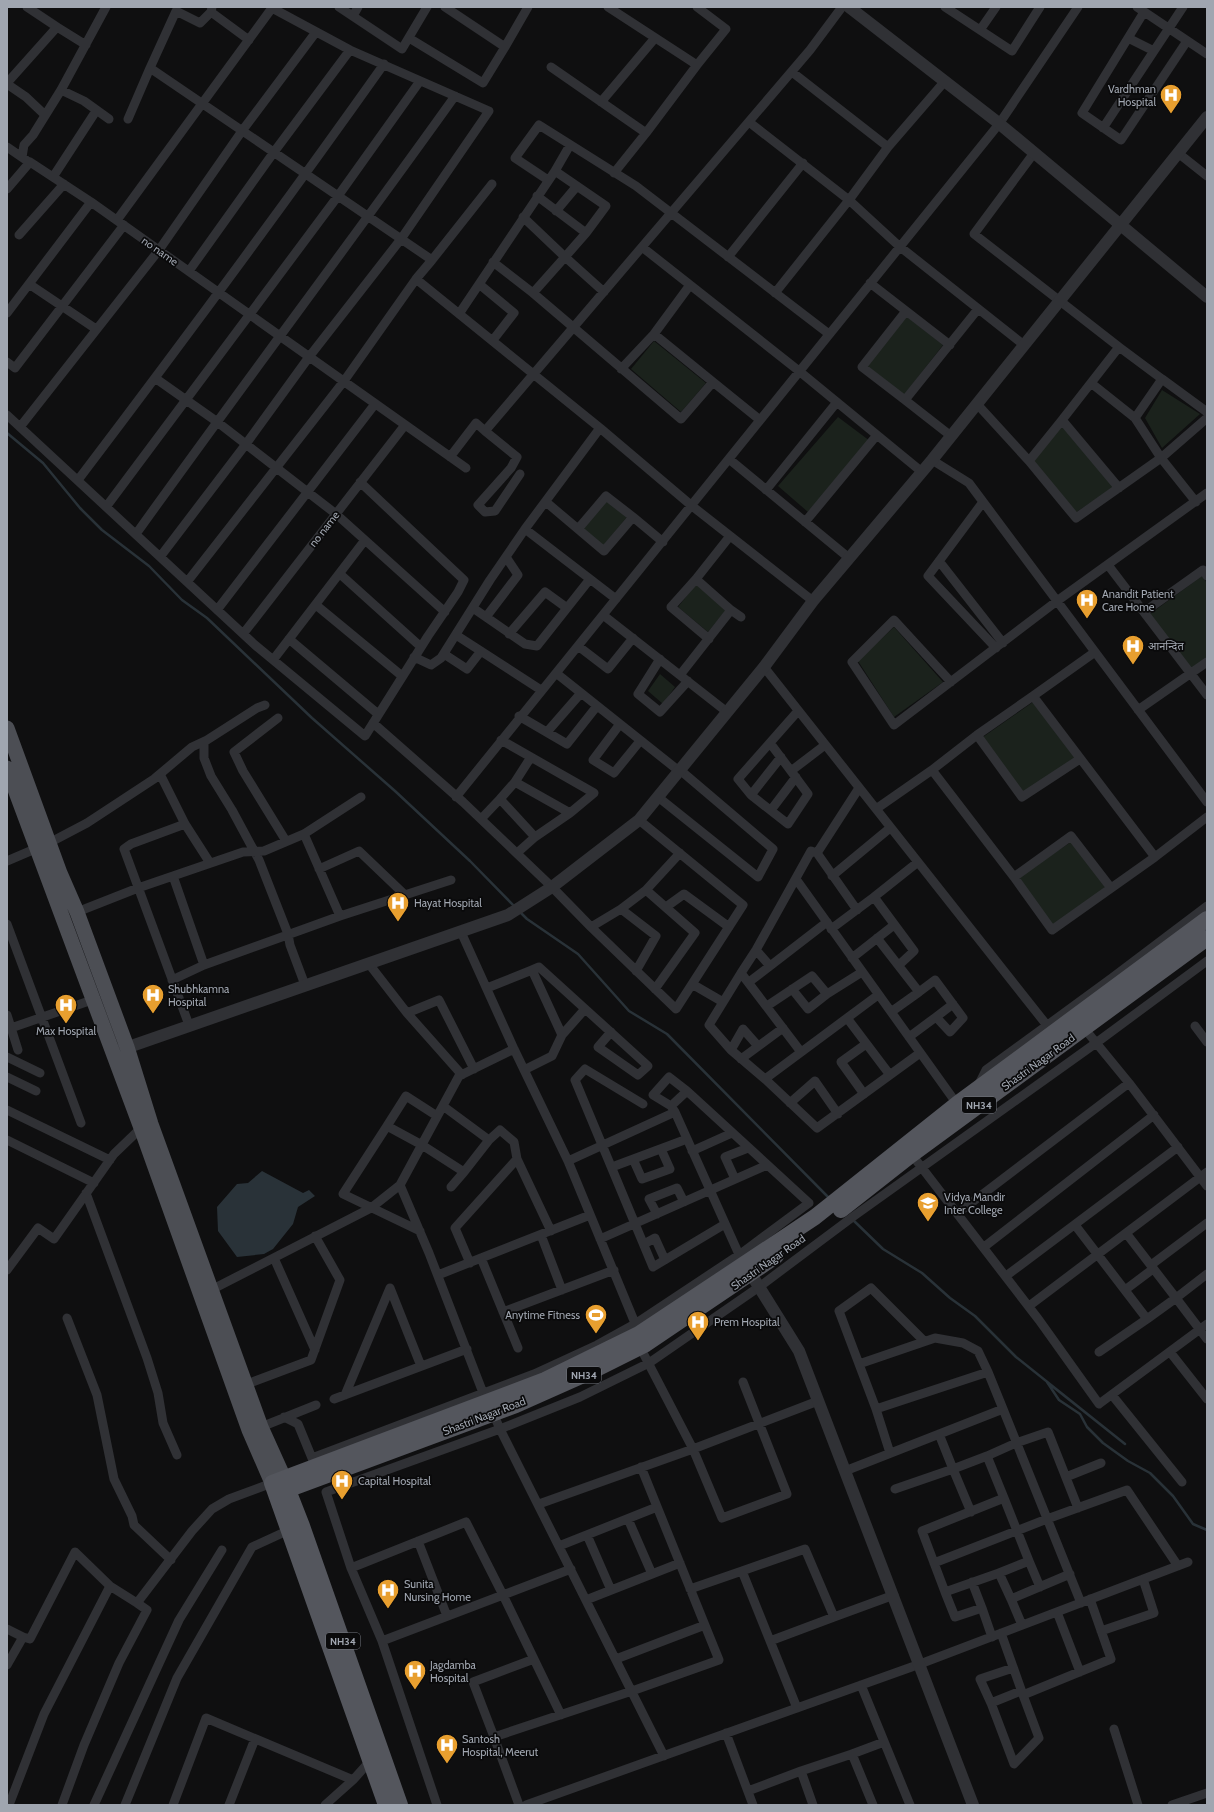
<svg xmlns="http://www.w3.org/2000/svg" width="1214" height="1812" font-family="Cabin,'Noto Sans Devanagari',sans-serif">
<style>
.green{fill:#1b221c}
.water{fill:#293238}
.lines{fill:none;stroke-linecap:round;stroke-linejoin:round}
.stream{stroke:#293238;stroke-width:2.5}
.minor{stroke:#303135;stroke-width:9}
.tertiary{stroke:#303135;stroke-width:12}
.primary{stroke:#4c4e54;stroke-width:15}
.trunk{stroke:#54565d;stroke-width:16}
.labels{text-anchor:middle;stroke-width:3.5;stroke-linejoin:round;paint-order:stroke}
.shield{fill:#0a0a0b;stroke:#73777e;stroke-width:1}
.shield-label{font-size:10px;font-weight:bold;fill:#a0a6b0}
.poi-label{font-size:11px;fill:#a0a6b0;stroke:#0a0a0b;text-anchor:start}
.street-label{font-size:11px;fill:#a0a6b0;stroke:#0a0a0b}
</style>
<rect width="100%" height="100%" fill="#0f0f10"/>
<path class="green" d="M906 316 943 345 904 395 866 366Z
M654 341 706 383 681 412 631 369Z
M1162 390 1200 414 1162 448 1145 418Z
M838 417 870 441 808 512 778 486Z
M1062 426 1114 487 1075 513 1033 461Z
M607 501 627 517 603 546 582 528Z
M1202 576 1207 583V658L1191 670 1150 614Z
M696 584 726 610 708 632 678 607Z
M894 627 943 682 894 717 858 661Z
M660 674 675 687 663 704 648 691Z
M1033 702 1075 758 1023 793 983 737Z
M1071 842 1106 888 1052 926 1018 877Z"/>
<path class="water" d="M262 1171 303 1193 309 1190 315 1196 298 1207 293 1224 273 1249 264 1254 237 1257 218 1231 217 1207 237 1184 248 1183Z"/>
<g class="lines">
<path class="stream" d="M7 433 43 463 80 508 102 530 149 566 182 600 207 618 312 718 395 791 470 861 515 907
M520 912 527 919 578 954 629 1011 667 1034 830 1199
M853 1220 883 1249 922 1273 950 1298 975 1316 1016 1357 1125 1444 1047 1382 1059 1400 1080 1414 1087 1427 1103 1443 1128 1461 1150 1473 1173 1496 1193 1524 1207 1530"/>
<path class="minor" d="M27 7 57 27
M339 7 402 49 427 7
M445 7 505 47 528 7
M608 7 697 65 726 29 697 7
M945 7 1012 51 1040 7
M1137 7 1207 54
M211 12 249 40
M1144 12 1082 113 1121 140 1187 41
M353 16 358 7
M980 30 996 7
M409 38 483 83 505 47
M1128 38 1154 51
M551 67 646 133 697 65
M150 68 176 11 200 23 211 12 212 7
M792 72 888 147 945 81
M7 83 57 27 86 45
M7 84 26 97 45 115
M61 90 84 101 109 119
M601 102 655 38
M128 119 150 68 432 260 416 279
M749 122 849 200 775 293
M1103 128 1183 7
M7 147 26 160
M888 147 849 200 899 246 1024 345
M1034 153 974 234 1119 347
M1178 153 1207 176
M22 157 24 145 33 135 61 90 106 7
M555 171 570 145
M614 173 646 133
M53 177 96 111
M548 180 515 158 539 125 636 186 829 334
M7 189 30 162 91 202
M556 211 577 186
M117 220 272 8 350 50
M586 233 565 257 604 292
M19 235 64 184
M642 247 799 371 922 472
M728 257 803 163
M432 260 492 184
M493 262 533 293 565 257 523 217
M870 283 950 345
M29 284 96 329
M479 284 514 313 493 340
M533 293 681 419 713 382 760 420
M7 313 91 202 466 468
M459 314 555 171 606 206 586 233 537 196
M654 334 690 285
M7 362 15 368 124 225
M621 369 654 334 713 382
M155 378 216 421 336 514 445 612
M1091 383 1135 418
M905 400 862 367 906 311
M977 404 1029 461
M1207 412 1162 379 1135 418 1161 458 1207 418
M7 415 255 645 365 736 428 636 458 592 464 580 360 482
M1062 420 1119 347 1162 379
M20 427 159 250 242 131 316 32
M951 436 905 400 978 309
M450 457 476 423 485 431
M729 459 849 558
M932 460 969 483 1207 802
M520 474 495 511 485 512 478 505 511 468 517 457 485 431 810 50 842 7
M78 480C182 343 284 205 384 64
M1119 488 1062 420 1029 461 1076 518 1161 458 1196 502
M766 490 837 402
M546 502 604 551 633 517 663 542
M983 502 928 576 996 648
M106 507 338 196 420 81
M805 522 877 435
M525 529 616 599
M578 529 606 496 633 517
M136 534C241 387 350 243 455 96
M160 557 246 444 309 357 401 239 489 111 350 50 274 152 189 271
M939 561 1003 643
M1108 565 1207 695
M340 574 421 647
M696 579 730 536
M187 582 344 381 416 279 600 428 692 506 813 601
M316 605 402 676
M473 608 525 644 537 646 590 579
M217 610 375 404
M1144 612 1203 570 1207 576
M603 615 727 712
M486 617 518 575 506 557
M243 634 405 425
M509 634 545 592 567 608
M456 635 541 690
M289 639 378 714
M709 639 671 607 696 579 731 610
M578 646 608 669 633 638
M444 654 467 669 481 651
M414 657 431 665 441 658 490 580 525 529 600 428
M660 659 638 694 660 712 688 681
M273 660 365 540
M764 667 1053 1033
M556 673 679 771
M680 675 731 610 741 617
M951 682 894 620 852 662 894 725 1057 601 1207 493
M1033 696 1095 652
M1138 710 1207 662
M798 711 738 779 751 795 788 824 808 794 791 771 825 745
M519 716 567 744 597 706
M278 718 234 752 243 771 286 841
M373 723 463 802 552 887 591 927 676 1009 743 905 639 820
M620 724 593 760 614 773 640 741
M547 732 581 693
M977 735 932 770 1014 877
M501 740 594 793 570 813 515 782 531 757
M204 742V758L211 776 232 810 259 860 288 934 290 945 305 985
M770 743 791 771
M1080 759 1022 797 977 735 1033 696 1155 857 1207 817
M160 774 185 824 210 863
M515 782 500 799 535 837 570 813
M751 795 781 757
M456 797 999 124 1078 7
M658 797 758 877 773 849 680 770
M876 809 932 770
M771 810 796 777
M481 819 500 799
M185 824 131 844 124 849 189 1025
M304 834 340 916
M517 853 535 837
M817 853 859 788
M7 861 49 843 87 823 154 779 192 747 207 740 257 708 265 705
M319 869 359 851 405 895
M173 876 204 965
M832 876 890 828
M796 879 957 1104
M1111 888 1071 836 1014 877 1052 930 1155 857
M646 890 695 933 655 989
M874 897 918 862
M666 907 684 894 729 927
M621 909 646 890 680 853
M77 912 138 888 243 852 264 851 304 834 361 797
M7 924 81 1123
M591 927 621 909 656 936 636 971
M831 929 874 897 914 951 899 965
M461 932 514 1049 568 1161 637 1328
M877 938 919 992 935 980 963 1018 950 1032 936 1017 909 1037
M756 950 770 966 827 922
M852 958 894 925
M369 964 407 1013
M532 970 539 967C575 1000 612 1033 648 1066L638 1075 598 1047 611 1032
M741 973 709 1025 731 1050 765 1079 878 995
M172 980 204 965 340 916 451 880
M749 982 770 966
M692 984 723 1002
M487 988 532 970 562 1035 552 1056 524 1070
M827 994 862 972
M767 1006 812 976 827 994 808 1009 792 989
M891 1012 919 992
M7 1015 18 1050
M936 1017 953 1004
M847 1018 890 1075
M1195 1026 1207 1042
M11 1028 92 1000
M1084 1028 1129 1083 1207 1186
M562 1035 585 1009
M731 1050 743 1029 758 1046
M801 1052 741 973 756 950 811 851 817 853 857 910
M7 1057 40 1073
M741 1059 783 1028
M462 1075 407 1013 439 1000 474 1069
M7 1077 36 1091
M765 1079 817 1128 920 1053
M979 1084 986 1070 1112 978 1207 906
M864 1094 841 1062 866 1044
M790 1103 815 1081 838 1114
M643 1104 585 1069 575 1080 653 1267 725 1224
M671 1106 653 1095 669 1077 687 1091
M7 1110 110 1160
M437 1116 406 1096 387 1126 422 1145 464 1172 489 1140 443 1106
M387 1126 343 1194 420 1231
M7 1140 94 1183
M489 1140 500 1130 514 1142 517 1159
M692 1151 732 1133
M909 1151 1039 1320 1099 1404 1207 1324
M633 1159 642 1179 670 1169 661 1149
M568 1161 675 1112 741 1259
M612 1167 687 1139
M735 1179 725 1157 748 1148
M451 1187 464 1172
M86 1193 147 1358 158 1393 163 1423 177 1455
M958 1213 1129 1083
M657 1214 649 1199 677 1188 684 1202
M1075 1225 1147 1319 1176 1298 1126 1233
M541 1235 562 1290
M600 1239 767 1165
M644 1244 655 1238 665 1260
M984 1247 1154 1115
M274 1258 315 1350
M481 1258 518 1348
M470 1263 455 1228 517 1159 551 1231
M1151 1265 1207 1223
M7 1270 38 1228 54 1239 114 1154 141 1128
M1207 1274 1176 1298 1207 1339
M438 1275 590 1215
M1006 1276 1178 1147
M211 1290 371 1208 400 1185
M1125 1290 1153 1269
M1029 1306 1207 1172
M503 1312 614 1270
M67 1318 97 1395 114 1479 132 1516 134 1525 171 1560
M640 1347 693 1449 818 1401
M1099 1352 1147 1319
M1170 1352 1207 1399
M859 1364 839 1311 871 1288 924 1341
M247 1384 311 1360 340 1280 315 1236
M345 1395 390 1288 421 1366
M1112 1395 1182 1482
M485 1398 429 1253 400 1185 459 1076 514 1049
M334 1399 467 1349
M876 1409 859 1364 935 1338 963 1343 978 1351 988 1372
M284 1417 298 1424 314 1463
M261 1427 316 1405
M890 1453 876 1409 988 1372 1003 1409
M987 1456 1016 1443 1048 1432 1078 1508
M312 1458 534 1374 597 1345 635 1324 739 1255 809 1203 687 1091 671 1106 675 1112
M845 1471 1003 1409 1081 1603
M1066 1477 1101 1463
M895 1489 953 1469 939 1434
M539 1504 693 1449 722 1518 787 1494 743 1382
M971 1512 953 1469 987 1456 1004 1498
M628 1519 652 1574
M587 1535 611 1590
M418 1541 447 1616
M559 1546 657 1507
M1029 1561 1040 1587
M934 1563 1047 1519 1127 1490 1178 1566
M351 1568 466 1522 503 1595 382 1641
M742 1571 805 1549 834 1617 770 1641
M999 1573 945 1592 922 1531 1004 1498 1029 1561 999 1573 1011 1599 1070 1574
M690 1589 742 1571 797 1708
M945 1592 955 1617 982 1608 972 1582
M1011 1599 1022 1625
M586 1600 680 1563
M982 1608 992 1637
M1057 1612 1080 1672
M834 1617 894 1595
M7 1629 23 1637 30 1639 75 1552 110 1586 137 1603 192 1531 212 1509 229 1499 272 1483
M1101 1631 1154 1613 1143 1579
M1001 1633 1023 1695 1111 1659 1090 1599
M616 1659 705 1625
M7 1665 23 1637
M861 1685 910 1805
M1021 1691 991 1703 1014 1764 1039 1738 1023 1695
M991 1703 980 1679 1013 1668
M561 1715 503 1595 571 1569
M1114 1729 1138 1805
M726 1733 753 1805
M494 1737 473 1682 534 1659
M664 1756 500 1429 580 1397 649 1363 759 1287 854 1216 1096 1043 1207 961
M748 1791 801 1771
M9 1805 44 1714 110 1586
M62 1805 84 1745 119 1663 147 1610 137 1603
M94 1805 179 1620 222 1550
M125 1805 177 1678 252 1547 289 1530
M173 1805 206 1718 353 1780
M229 1805 255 1739
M325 1805 353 1780 370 1761
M437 1805 382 1641 351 1568 326 1492 500 1429 493 1413
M519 1805 494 1737 632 1691 719 1660 641 1467
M526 1805 920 1664 1188 1562
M813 1805 801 1771 852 1754
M873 1805 852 1754 884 1742
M1172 1805 1207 1793"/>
<path class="tertiary" d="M849 7 996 121 1207 297
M120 1050 508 915 552 887 639 820 764 667 813 601 932 460 1207 117
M751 1274 799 1351 973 1805"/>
<path class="primary" d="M7 728 60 873 77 912 127 1047 151 1124 261 1427 284 1478
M7 768 141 1128 249 1430 272 1483"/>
<path class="trunk" d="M841 1210 911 1155 1207 938
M284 1480 302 1526 400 1805
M276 1494 516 1405 588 1373 646 1344 776 1256
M386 1805 272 1483 545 1380 639 1334 815 1217 957 1104 1207 919"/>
</g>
<defs>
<g id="hospital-pin" transform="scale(1.15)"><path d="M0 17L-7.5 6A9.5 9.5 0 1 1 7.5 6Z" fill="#e89f2f" stroke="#0a0a0b"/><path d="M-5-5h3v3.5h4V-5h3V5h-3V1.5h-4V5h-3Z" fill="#fff"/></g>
<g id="school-pin" transform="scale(1.15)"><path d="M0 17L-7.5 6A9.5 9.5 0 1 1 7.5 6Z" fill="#e89f2f" stroke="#0a0a0b"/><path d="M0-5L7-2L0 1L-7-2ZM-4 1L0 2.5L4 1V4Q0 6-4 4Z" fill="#fff"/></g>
<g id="stadium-pin" transform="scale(1.15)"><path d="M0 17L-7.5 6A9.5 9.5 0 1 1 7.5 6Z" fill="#e89f2f" stroke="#0a0a0b"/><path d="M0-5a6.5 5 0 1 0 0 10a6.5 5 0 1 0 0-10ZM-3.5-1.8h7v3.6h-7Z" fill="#fff"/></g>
</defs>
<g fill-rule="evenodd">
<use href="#hospital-pin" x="1171" y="95"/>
<use href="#hospital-pin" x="1087" y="600"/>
<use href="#hospital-pin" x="1133" y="646"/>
<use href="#hospital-pin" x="398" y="903"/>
<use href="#hospital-pin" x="153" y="995"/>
<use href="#hospital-pin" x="66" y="1005"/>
<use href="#school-pin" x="928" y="1203"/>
<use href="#stadium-pin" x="596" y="1315"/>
<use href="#hospital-pin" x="698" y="1322"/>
<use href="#hospital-pin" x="342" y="1481"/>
<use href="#hospital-pin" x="388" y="1590"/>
<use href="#hospital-pin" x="415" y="1671"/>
<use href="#hospital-pin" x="447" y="1745"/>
</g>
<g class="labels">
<g class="shield">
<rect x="962" y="1097" width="34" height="16" rx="3"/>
<rect x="567" y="1367" width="34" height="16" rx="3"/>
<rect x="326" y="1633" width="34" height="16" rx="3"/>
</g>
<g class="shield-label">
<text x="979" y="1109">NH34</text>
<text x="584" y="1379">NH34</text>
<text x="343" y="1645">NH34</text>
</g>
<g class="poi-label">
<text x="1156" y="93" text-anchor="end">Vardhman<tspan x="1156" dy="13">Hospital</tspan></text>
<text x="1102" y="598">Anandit Patient<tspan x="1102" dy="13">Care Home</tspan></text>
<text x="1148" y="650">आनन्दित</text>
<text x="414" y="907">Hayat Hospital</text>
<text x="168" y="993">Shubhkamna<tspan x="168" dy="13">Hospital</tspan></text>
<text x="66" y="1035" text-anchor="middle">Max Hospital</text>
<text x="944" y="1201">Vidya Mandir<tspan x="944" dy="13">Inter College</tspan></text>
<text x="580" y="1319" text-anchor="end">Anytime Fitness</text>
<text x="714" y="1326">Prem Hospital</text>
<text x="358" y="1485">Capital Hospital</text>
<text x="404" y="1588">Sunita<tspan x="404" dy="13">Nursing Home</tspan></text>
<text x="430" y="1669">Jagdamba<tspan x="430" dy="13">Hospital</tspan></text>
<text x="462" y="1743">Santosh<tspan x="462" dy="13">Hospital, Meerut</tspan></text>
</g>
<g class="street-label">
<text transform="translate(160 251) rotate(35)" y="4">no name</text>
<text transform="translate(324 529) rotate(-52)" y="4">no name</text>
<text transform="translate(1038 1062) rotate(-36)" y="4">Shastri Nagar Road</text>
<text transform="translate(768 1262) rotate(-35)" y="4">Shastri Nagar Road</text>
<text transform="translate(484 1416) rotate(-21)" y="4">Shastri Nagar Road</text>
</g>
</g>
<rect width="1214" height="1812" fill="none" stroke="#a0a6b0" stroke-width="16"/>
</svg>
